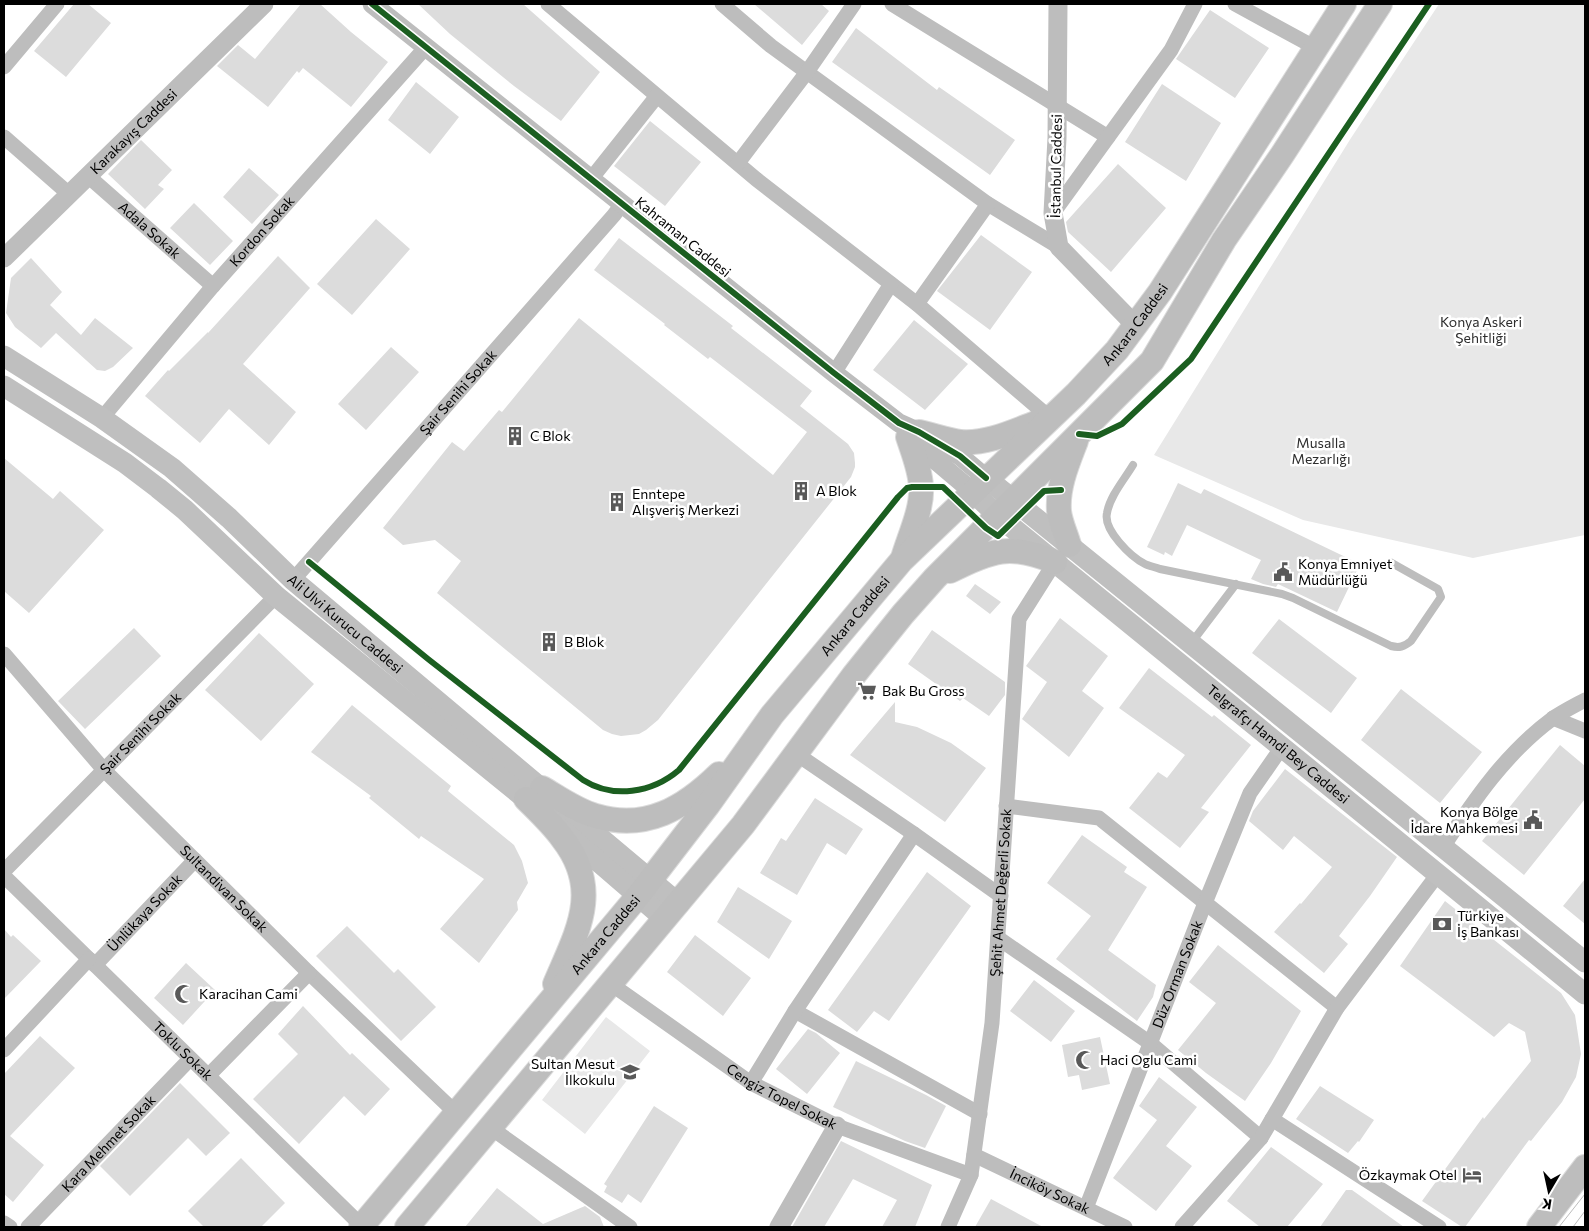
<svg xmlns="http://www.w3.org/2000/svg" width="1589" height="1231" font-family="Commissioner,sans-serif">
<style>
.green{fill:#e8e8e8}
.building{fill:#dcdcdc}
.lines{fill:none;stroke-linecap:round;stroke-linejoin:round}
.primary-casing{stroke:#dbdbdb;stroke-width:26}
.service{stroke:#bdbdbd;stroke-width:8}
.minor{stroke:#bdbdbd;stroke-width:15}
.tertiary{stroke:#bdbdbd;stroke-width:19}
.secondary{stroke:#bfbfbf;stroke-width:21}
.primary{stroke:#bdbdbd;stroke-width:24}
.tram{stroke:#bdbdbd;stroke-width:1}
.cycleway-casing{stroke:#fff;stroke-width:9}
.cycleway{stroke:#1b5e20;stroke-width:6}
.labels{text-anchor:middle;stroke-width:5;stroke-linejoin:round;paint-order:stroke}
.street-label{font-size:14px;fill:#000;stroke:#fff}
.park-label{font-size:14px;fill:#2d2d2d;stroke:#fff}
.poi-label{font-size:14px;fill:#000;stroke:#fff;text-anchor:start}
</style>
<rect width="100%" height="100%" fill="#fff"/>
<path class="green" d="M1439 4H1585V535L1473 558 1303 520 1154 455 1351 138Z
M606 1017 650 1051 585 1134 542 1100Z"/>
<path class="building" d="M74 4H88L111 23 66 77 34 51Z
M301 4H320L351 32 388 62 351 107 303 68 299 73 297 71 268 107 217 66 238 45 255 59Z
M418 4H523L600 72 561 121 514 86 450 34Z
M754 4H821L829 11 802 45Z
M1210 10 1269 48 1235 98 1176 59Z
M856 28 937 90 939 87 1015 140 990 175 832 62Z
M416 82 459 117 430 154 388 120Z
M1162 84 1221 123 1186 181 1125 142Z
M650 121 701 162 665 206 614 166Z
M141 140 172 170 158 185 164 189 145 209 108 174Z
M1118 164 1166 208 1111 272 1068 232 1066 222Z
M249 168 279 195 252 224 223 197Z
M194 203 233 241 210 265 170 228Z
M376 219 410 249 352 315 317 284Z
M981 235 1032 272 990 330 937 291Z
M619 238 733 326 731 328 812 391 800 406 848 444 854 453 855 463V467L851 477 658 720 646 730 639 734 621 736 612 734 603 730 437 593 461 561 435 540 403 545 383 528 452 442 464 451 499 410 502 412 579 318 773 475 807 432 710 357 708 359 664 325 665 324 594 270Z
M278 256 310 288 243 364 296 412 269 445 229 409 200 443 145 396 168 370 169 371 208 332V333Z
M31 258 62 292 50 305 81 335 95 318 133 348 113 367 105 371 97 370 56 333 41 348 15 327 6 313 11 278Z
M914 320 968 364 925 410 873 370Z
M391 347 419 372 366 430 338 404Z
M4 458 53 499 60 491 104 530 29 613 4 591Z
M1178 483 1201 494 1204 489 1360 564 1337 612 1278 584 1276 587 1263 584 1251 579 1261 560 1187 525 1172 556 1165 552 1164 555 1147 547Z
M975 584 1001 602 990 614 966 596Z
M1060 618 1108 656 1082 691 1104 708 1069 757 1022 719 1047 682 1026 666Z
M1279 619 1357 678 1331 713 1252 653Z
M134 628 161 656 85 729 58 701Z
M932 630 1005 682V695L989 716 963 698 960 701 908 664Z
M259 633 314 684 261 741 205 690Z
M1149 668 1212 717 1214 715 1251 745 1201 808 1209 812 1180 848 1129 808 1158 772 1167 778 1185 755 1119 708Z
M1401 689 1482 752 1440 803 1361 740Z
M895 702V722L917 727 951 743 986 768 945 822 850 755Z
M352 705 451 786 448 791 514 845 522 861 528 883 517 902 518 910 479 963 440 929 484 879 421 836 419 839 369 798 371 796 311 752Z
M1560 745 1585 766V799L1524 875 1482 841Z
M1285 769 1397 857 1370 896 1339 936 1348 944 1324 973 1274 932 1300 903 1301 904 1332 867 1294 836 1283 850 1249 821 1253 811Z
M815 798 863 829 846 855 827 843 797 895 760 873 781 838 786 841Z
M1082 835 1127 867 1124 872 1147 887 1108 950 1156 985 1153 997 1137 1021 1056 959 1091 916 1047 883Z
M927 872 971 906 889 1021 874 1011 857 1032 828 1010Z
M1585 879V924L1563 906Z
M738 887 792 921 769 959 717 922Z
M1445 901 1561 993 1575 1015 1581 1054 1576 1077 1562 1102 1531 1141 1529 1140 1465 1227H1462L1422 1201 1483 1117 1484 1119 1531 1061 1525 1032 1509 1023 1494 1037 1400 966Z
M347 926 394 973 398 969 436 1007 401 1041 316 956Z
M4 929 11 937 13 935 41 961 4 999Z
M695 935 751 978 723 1016 667 972Z
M1218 945 1301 1011 1271 1063 1245 1101 1206 1073 1178 1050 1216 1003 1189 982Z
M186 963 215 990 183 1025 154 998Z
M1034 980 1075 1011 1051 1042 1010 1011Z
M303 1006 350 1055 352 1053 390 1089 365 1116 344 1096 299 1144 253 1099 298 1054 278 1034Z
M808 1029 816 1033 840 1053 807 1094 776 1069Z
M40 1036 75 1068 10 1136 44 1165 13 1202 4 1194V1074Z
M1100 1037 1110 1084 1082 1090 1079 1075 1068 1077 1062 1045Z
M856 1061 926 1095 946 1106 925 1148 905 1141 833 1107Z
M1159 1077 1197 1107 1166 1146 1192 1166 1156 1211 1113 1178 1157 1120 1139 1106Z
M180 1083 230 1133 206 1156 188 1138 130 1196 100 1166Z
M1320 1086 1374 1120 1359 1142 1358 1141 1348 1153 1296 1119Z
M654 1106 688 1128 641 1203 628 1194 622 1203 604 1192 607 1186 604 1184Z
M841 1141 932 1185 915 1227H882L897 1200 853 1179 824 1227H792Z
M1271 1147 1323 1184 1287 1227H1260L1227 1201Z
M241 1158 285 1203 261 1227H204L188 1211Z
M497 1188 543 1224 585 1206 600 1217 604 1227H465Z
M1346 1190H1352L1404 1227H1320Z
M991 1199 1043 1227H975Z"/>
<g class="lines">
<g class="primary-casing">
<g id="primary">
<path d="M919 432C933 435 947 440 961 442 989 444 1016 430 1041 421"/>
<path d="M1069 545C1066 534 1060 522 1059 511 1057 487 1068 462 1076 441"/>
<path d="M903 558C909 537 923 508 921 486 920 469 913 452 908 437"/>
<path d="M950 571C991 550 1011 543 1055 562"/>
<path d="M542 788C559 798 577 811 596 816 646 831 684 808 719 774"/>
<path d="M526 799C538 811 552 824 562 838 603 890 577 932 555 984"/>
<path id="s16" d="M361 1227 638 896 708 805 772 715 902 560 1076 394 1117 350 1160 292 1344 4"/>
<path d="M407 1227 743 825 854 675 903 614 935 578 1152 361 1224 240 1282 155 1380 4"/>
<path d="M1539 1227 1585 1167"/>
</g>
</g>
<path class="service" d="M1133 465C1124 480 1110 496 1107 513 1103 530 1131 557 1145 564 1149 566 1155 567 1160 569L1282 594 1293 598 1391 646C1399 648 1404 647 1411 641L1441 597 1438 589 1390 562
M1192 642 1236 584"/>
<g class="minor">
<path d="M548 4 756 179 917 304 1050 418"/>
<path d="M722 4 771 46 988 204 1059 247"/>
<path d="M892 4 1108 137"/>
<path d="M1235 4 1316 48"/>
<path d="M4 67 57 4"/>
<path d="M4 137 69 194"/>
<path d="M738 163 807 72 854 4"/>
<path id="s1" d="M88 176 213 286"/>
<path d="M591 179 657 96"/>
<path d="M1053 213 1171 50 1195 4"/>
<path d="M917 304 988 204"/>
<path d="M834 373 891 284"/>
<path id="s2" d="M102 418 213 286 426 47"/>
<path id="s3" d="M293 580 614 215 622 204"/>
<path id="s4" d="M4 654 104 770 309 973 456 1113"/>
<path d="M1553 718 1585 731"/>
<path d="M795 753 914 834 1001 896"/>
<path d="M1006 806 1099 818 1337 1008"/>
<path d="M1443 847C1474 800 1506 753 1552 719 1562 712 1574 706 1585 700"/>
<path id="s5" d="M4 871 276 596"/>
<path id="s6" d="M4 876 362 1226"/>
<path d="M998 938 1150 1043 1261 1138"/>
<path id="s7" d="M95 965 195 860"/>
<path id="s8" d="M611 984 751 1083 837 1126 971 1175"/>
<path d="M795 1011 980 1114"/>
<path d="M4 1050 89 959"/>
<path d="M208 1076 309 973"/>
<path d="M751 1083 795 1011 914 834"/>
<path d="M1272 1119 1439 1227"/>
<path d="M491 1128 630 1227"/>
<path id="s9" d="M974 1155 1125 1227"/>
<path id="s10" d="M1086 1208 1205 903 1250 793 1282 747"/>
<path d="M4 1223 10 1227"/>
<path id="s11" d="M28 1227 190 1059"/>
<path id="s12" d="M948 1227 971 1175 992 1023 1019 619 1055 562"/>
<path d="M1182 1227 1261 1138 1337 1008 1438 874"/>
</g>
<g class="tertiary">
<path d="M372 4 834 373 899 423 919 432 960 456 986 478"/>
<path d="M1058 4 1057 138 1053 213 1059 247 1136 326"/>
<path id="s13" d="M4 258 264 4"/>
<path d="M908 437 973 492"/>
<path d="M779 1227 837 1126"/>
</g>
<g class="secondary">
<path id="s14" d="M4 356 102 418 172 468 229 518 293 580 679 904"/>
<path d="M4 386 125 463 158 488 185 510 276 596 526 799 665 919"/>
<path d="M986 478 1585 962"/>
<path id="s15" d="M973 492 998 516 1585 994"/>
</g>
<use href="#primary" class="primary"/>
<path class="tram" d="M1559 1227 1585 1194
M1573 1227 1585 1211"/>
<g class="cycleway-casing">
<path id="cycleway" d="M372 4 834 373 899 423 919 432 960 456 986 478
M1079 434 1097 436 1122 424 1191 359 1429 4
M309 562 428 659 583 780C613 799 652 793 679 770L898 497 907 488 912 487H943L986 528 998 536 1044 491 1061 490"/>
</g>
<use href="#cycleway" class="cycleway"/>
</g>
<defs>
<g id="building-bare" transform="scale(1.5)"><path d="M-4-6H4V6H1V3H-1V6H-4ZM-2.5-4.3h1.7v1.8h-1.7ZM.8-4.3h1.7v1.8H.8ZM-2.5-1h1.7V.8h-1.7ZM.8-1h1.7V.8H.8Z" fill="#595959" stroke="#fff" stroke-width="2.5" paint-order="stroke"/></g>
<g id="civic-bare" transform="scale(1.5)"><path d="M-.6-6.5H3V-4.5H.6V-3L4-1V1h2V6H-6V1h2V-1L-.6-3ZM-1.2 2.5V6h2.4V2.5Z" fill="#595959" stroke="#fff" stroke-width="2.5" paint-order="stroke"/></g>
<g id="supermarket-bare" transform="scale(1.5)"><path d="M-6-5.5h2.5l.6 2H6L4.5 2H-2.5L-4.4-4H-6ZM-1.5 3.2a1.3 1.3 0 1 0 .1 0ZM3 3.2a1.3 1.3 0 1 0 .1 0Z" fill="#595959" stroke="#fff" stroke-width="2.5" paint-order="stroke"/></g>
<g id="bank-bare" transform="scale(1.5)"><path d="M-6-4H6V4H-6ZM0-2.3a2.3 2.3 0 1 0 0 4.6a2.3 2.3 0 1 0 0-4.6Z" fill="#595959" stroke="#fff" stroke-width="2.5" paint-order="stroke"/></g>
<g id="mosque-bare" transform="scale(1.5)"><path d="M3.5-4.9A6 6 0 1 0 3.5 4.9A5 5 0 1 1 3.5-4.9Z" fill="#595959" stroke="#fff" stroke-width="2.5" paint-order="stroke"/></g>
<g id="school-bare" transform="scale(1.5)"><path d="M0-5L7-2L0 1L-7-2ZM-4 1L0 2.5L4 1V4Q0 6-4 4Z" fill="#595959" stroke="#fff" stroke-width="2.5" paint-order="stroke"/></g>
<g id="hotel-bare" transform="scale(1.5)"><path d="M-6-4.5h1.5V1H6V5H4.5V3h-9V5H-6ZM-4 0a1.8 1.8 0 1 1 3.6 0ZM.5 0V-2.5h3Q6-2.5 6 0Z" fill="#595959" stroke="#fff" stroke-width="2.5" paint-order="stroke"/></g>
</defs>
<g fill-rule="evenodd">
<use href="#building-bare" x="515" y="436"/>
<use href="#building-bare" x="801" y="491"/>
<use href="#building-bare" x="617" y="502"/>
<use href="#civic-bare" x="1283" y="572"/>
<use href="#building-bare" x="549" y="642"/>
<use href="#supermarket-bare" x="867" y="691"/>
<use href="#civic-bare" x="1533" y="820"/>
<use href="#bank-bare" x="1442" y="924"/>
<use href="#mosque-bare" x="184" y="994"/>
<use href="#mosque-bare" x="1085" y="1060"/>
<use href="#school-bare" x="630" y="1072"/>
<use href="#hotel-bare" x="1472" y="1175"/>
</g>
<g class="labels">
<g class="street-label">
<text dy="5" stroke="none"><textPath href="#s13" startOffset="181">Karakayış Caddesi</textPath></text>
<text transform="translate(1056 166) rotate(-89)" y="5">İstanbul Caddesi</text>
<text dy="5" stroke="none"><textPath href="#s1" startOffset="82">Adala Sokak</textPath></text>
<text dy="5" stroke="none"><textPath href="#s2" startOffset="246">Kordon Sokak</textPath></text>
<text transform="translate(683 237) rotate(39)" y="5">Kahraman Caddesi</text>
<text dy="5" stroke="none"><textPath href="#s16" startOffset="1191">Ankara Caddesi</textPath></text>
<text dy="5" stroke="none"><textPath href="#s3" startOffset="250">Şair Senihi Sokak</textPath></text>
<text dy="5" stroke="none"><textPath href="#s16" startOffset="786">Ankara Caddesi</textPath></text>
<text dy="5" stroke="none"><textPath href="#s14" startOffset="435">Ali Ulvi Kurucu Caddesi</textPath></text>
<text dy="5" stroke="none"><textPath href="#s5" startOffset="194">Şair Senihi Sokak</textPath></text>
<text dy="5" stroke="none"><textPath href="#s15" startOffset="396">Telgrafçı Hamdi Bey Caddesi</textPath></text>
<text dy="5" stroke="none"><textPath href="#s4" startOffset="322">Sultandivan Sokak</textPath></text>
<text dy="5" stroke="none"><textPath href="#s12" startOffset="341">Şehit Ahmet Değerli Sokak</textPath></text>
<text dy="5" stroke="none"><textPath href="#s7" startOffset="72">Ünlükaya Sokak</textPath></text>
<text dy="5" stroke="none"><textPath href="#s16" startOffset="381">Ankara Caddesi</textPath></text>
<text dy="5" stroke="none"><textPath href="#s10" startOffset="251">Düz Orman Sokak</textPath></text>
<text dy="5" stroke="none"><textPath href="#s6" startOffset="250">Toklu Sokak</textPath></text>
<text dy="5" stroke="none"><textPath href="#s8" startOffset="205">Cengiz Topel Sokak</textPath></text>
<text dy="5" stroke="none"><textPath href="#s11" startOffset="116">Kara Mehmet Sokak</textPath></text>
<text dy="5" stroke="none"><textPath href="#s9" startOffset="84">İnciköy Sokak</textPath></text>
</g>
<g class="park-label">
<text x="1481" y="327">Konya Askeri<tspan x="1481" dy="16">Şehitliği</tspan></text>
<text x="1321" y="448">Musalla<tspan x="1321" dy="16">Mezarlığı</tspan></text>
</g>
<g class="poi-label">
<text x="530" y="441">C Blok</text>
<text x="816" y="496">A Blok</text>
<text x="632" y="499">Enntepe<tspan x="632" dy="16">Alışveriş Merkezi</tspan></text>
<text x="1298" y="569">Konya Emniyet<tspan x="1298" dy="16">Müdürlüğü</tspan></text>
<text x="564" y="647">B Blok</text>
<text x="882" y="696">Bak Bu Gross</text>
<text x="1518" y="817" text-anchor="end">Konya Bölge<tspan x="1518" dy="16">İdare Mahkemesi</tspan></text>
<text x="1457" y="921">Türkiye<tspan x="1457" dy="16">İş Bankası</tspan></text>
<text x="199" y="999">Karacihan Cami</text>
<text x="1100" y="1065">Haci Oglu Cami</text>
<text x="615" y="1069" text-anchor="end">Sultan Mesut<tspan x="615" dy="16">İlkokulu</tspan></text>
<text x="1457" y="1180" text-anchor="end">Özkaymak Otel</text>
</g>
</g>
<rect width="1589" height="1231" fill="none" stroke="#000000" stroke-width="10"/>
<g transform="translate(1549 1191) rotate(189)" stroke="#ffffff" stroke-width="4" paint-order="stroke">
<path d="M0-4L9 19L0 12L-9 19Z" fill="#000000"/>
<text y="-8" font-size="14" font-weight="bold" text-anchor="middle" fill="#000000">K</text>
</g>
</svg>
